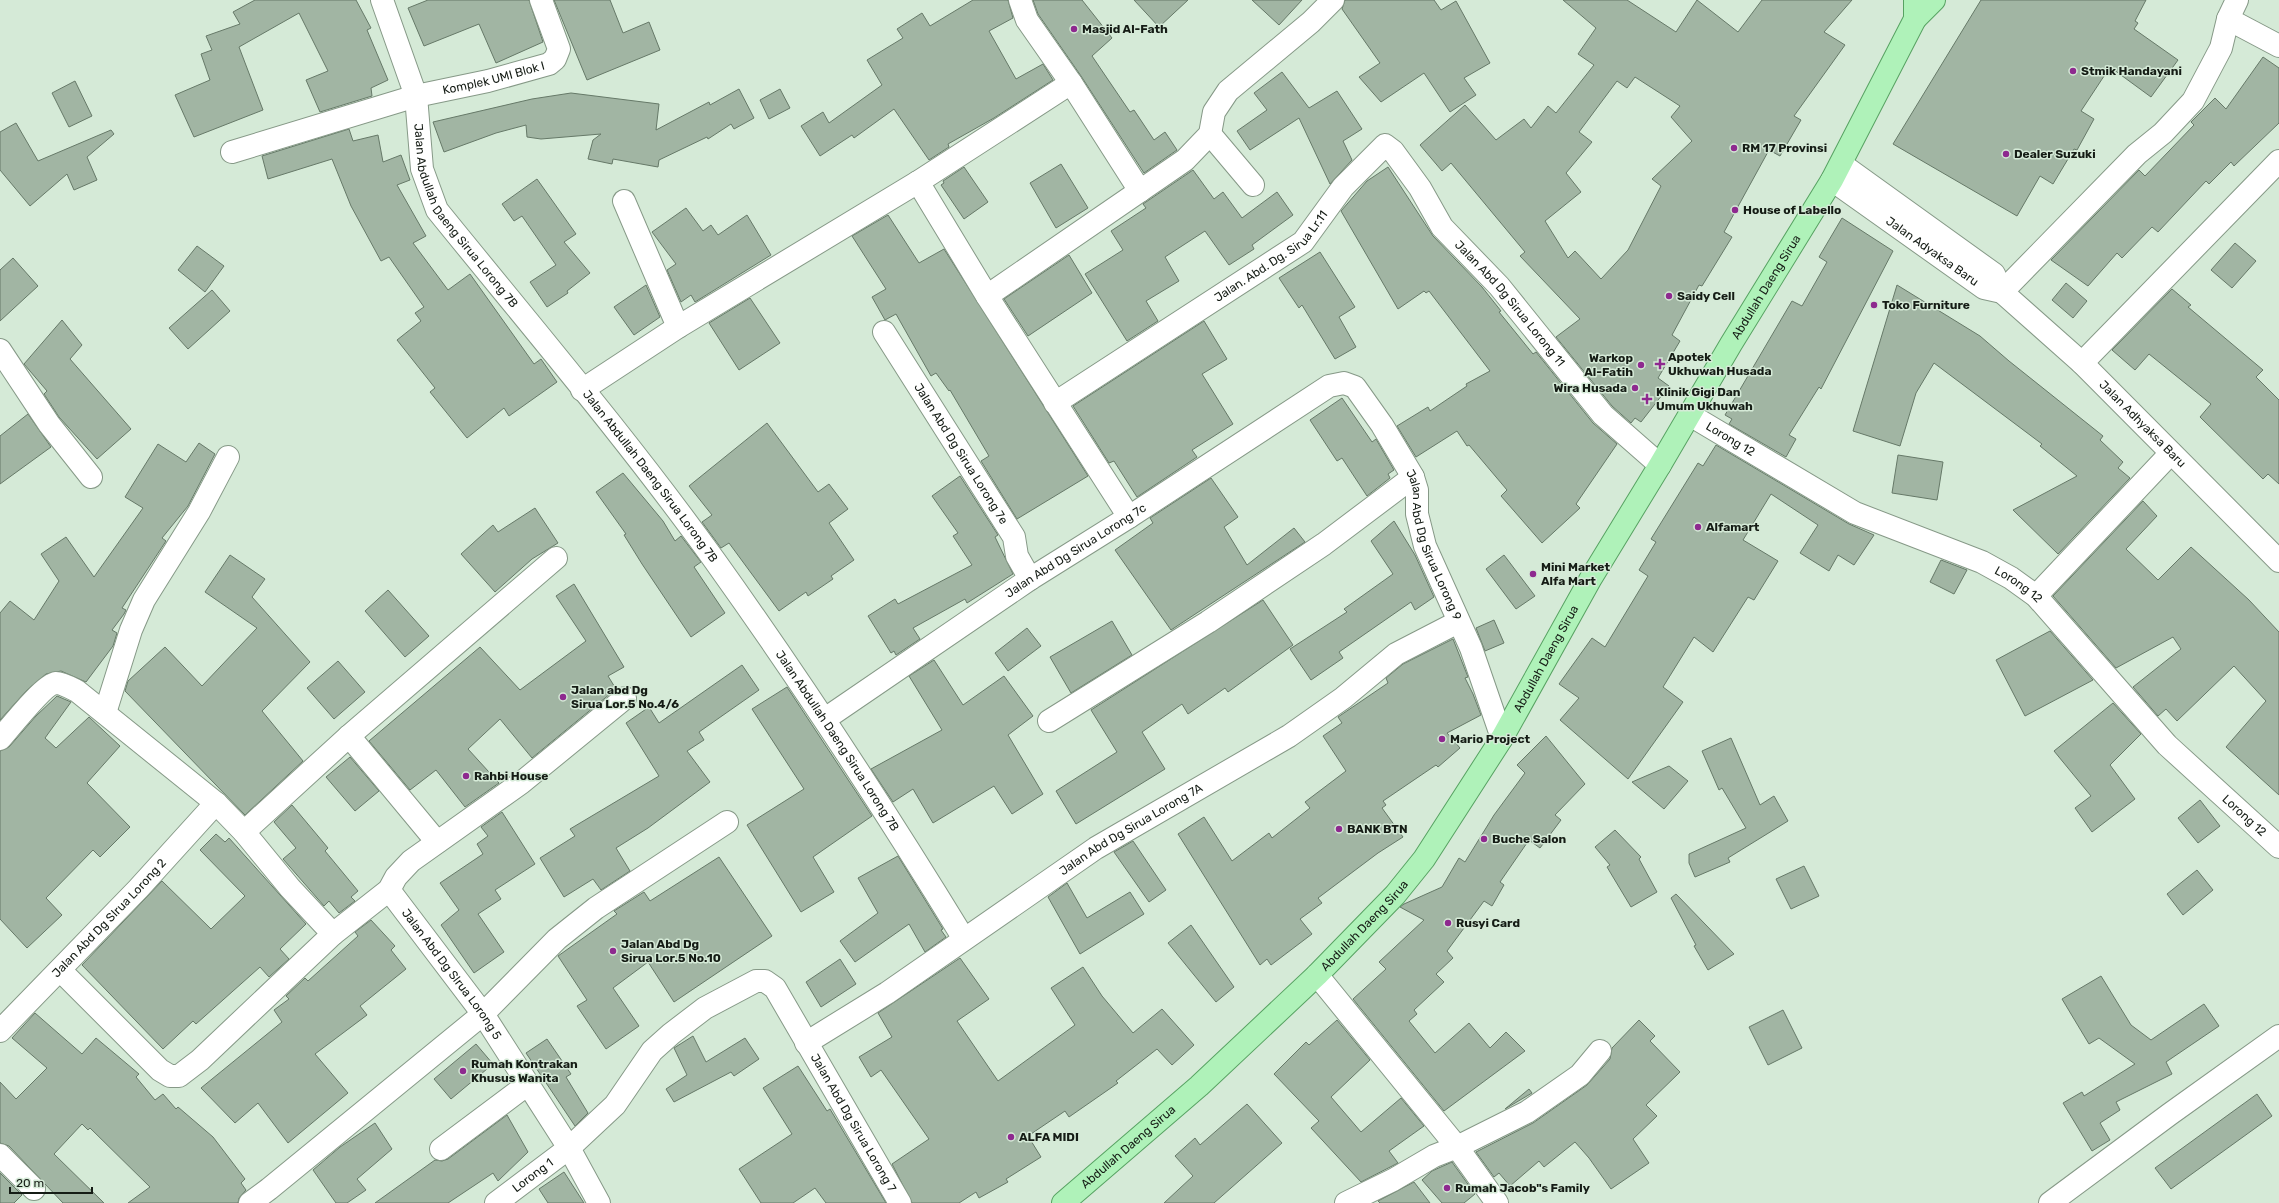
<svg xmlns="http://www.w3.org/2000/svg" width="2279" height="1203" font-family="Rubik,sans-serif">
<style>
.building{fill:#a1b5a3;stroke:#667968;fill-rule:evenodd}
.lines{fill:none;stroke-linecap:round;stroke-linejoin:round}
.minor-casing{stroke:#869987;stroke-width:24}
.major-casing{stroke:#57a262;stroke-width:24}
.minor{stroke:#fff;stroke-width:22}
.major{stroke:#aff2b9;stroke-width:22}
.poi-dot{fill:#8e298f;stroke:#d5ead7;stroke-width:1.5}
.labels{text-anchor:middle;stroke-width:3;stroke-linejoin:round;paint-order:stroke}
.poi-label{font-size:12px;font-weight:bold;fill:#151c15;stroke:#d5ead7;text-anchor:start}
.street-label{font-size:12px;fill:#151c15;stroke:#d5ead7}
</style>
<rect width="100%" height="100%" fill="#d5ead7"/>
<path class="building" d="M255 0H356L371 28 367 30 388 80 371 88 372 96 320 112 306 80 328 71 299 13 239 47 263 110 194 137 175 95 210 80 201 54 212 50 206 36 240 24 233 12Z
M428 0H529L543 42 496 63 479 24 424 46 408 8Z
M554 0H610L623 33 649 22 660 50 587 80Z
M973 0H1008L1013 18 989 31 1016 79 1043 64 1053 80 994 118 948 144 949 147 929 160 894 109 854 138 852 135 820 156 801 126 823 112 829 123 882 85 867 60 903 38 897 29 922 13 930 26Z
M1033 0H1082L1112 38 1092 56 1130 112 1134 110 1154 140 1165 132 1177 150 1144 173 1081 76 1038 14Z
M1134 0H1188L1159 27Z
M1252 0H1302L1279 25Z
M1345 0H1434L1441 10 1456 1 1490 63 1464 78 1476 95 1450 112 1424 73 1381 102 1359 77 1380 63 1342 9Z
M1563 0H1627L1676 32 1697 0 1738 32 1762 0H1852L1824 32 1845 45 1794 116 1801 120 1780 156 1769 150 1724 232 1732 237 1702 286 1699 285 1672 335 1680 341 1658 378 1669 386 1641 422 1635 418 1631 423 1612 406 1556 337 1580 319 1520 256 1525 252 1451 163 1442 171 1420 145 1465 105 1496 140 1524 119 1531 128 1548 106 1556 113 1594 65 1578 54 1596 28ZM1635 77 1680 106 1671 117 1692 141 1652 179 1661 186 1628 250 1601 279 1575 251 1568 258 1545 221 1581 192 1566 173 1592 142 1579 132 1617 81 1627 88Z
M1981 0H2146L2135 21 2138 23 2134 29 2178 60 2151 97 2110 67 2081 111 2094 119 2077 150 2074 149 2053 184 2040 176 2017 216 1893 144Z
M2263 57 2279 68V123L2234 166 2231 162 2209 184 2206 181 2158 232 2152 227 2122 258 2117 253 2088 286 2051 260 2139 170 2145 176 2194 125 2191 122 2215 98 2226 109Z
M1282 72 1309 108 1337 91 1362 129 1343 141 1352 160 1330 184 1299 118 1250 150 1237 131 1267 110 1254 93Z
M75 81 92 116 69 127 52 93Z
M739 89 754 118 734 129 731 124 708 139 707 137 659 160 658 167 613 159 612 164 588 159 593 140 601 134 541 139 527 137 526 125 496 133 444 152 433 122 532 99 571 93 659 104 656 130 709 102 710 105Z
M780 89 790 108 769 119 760 100Z
M16 123 38 161 111 130 114 134 87 157 97 180 74 190 67 174 30 206 0 170V132Z
M349 129 353 141 378 135 383 162 401 155 410 180 397 185 426 236 413 243 448 290 470 274 534 364 541 359 557 382 509 416 504 408 467 438 430 392 435 388 397 340 421 321 415 313 424 307 389 257 381 261 351 206 332 159 268 179 262 156Z
M1061 164 1088 208 1056 228 1030 183Z
M964 167 988 202 964 219 941 185 944 183 943 181Z
M1388 167 1433 236 1482 287 1501 311 1499 312 1533 354 1536 352 1593 423 1617 444 1576 504 1580 508 1542 543 1501 496 1507 490 1469 445 1467 446 1457 431 1416 457 1397 426 1428 407 1430 411 1467 386 1466 384 1490 371 1429 291 1426 293 1424 291 1398 309 1341 211 1367 181Z
M1193 170 1214 199 1223 192 1242 218 1277 192 1293 215 1252 245 1254 249 1229 265 1205 231 1165 257 1179 281 1146 301 1158 321 1127 341 1085 274 1123 250 1111 231 1146 208 1143 204Z
M537 179 576 234 564 242 590 273 567 291 568 293 547 307 530 282 556 265 522 216 514 221 502 204Z
M686 208 703 231 711 225 718 235 747 215 771 255 695 302 691 295 681 302 667 270 676 264 652 232Z
M888 215 919 263 944 249 1088 476 1017 519 981 461 989 456 950 390 949 391 936 373 931 376 896 314 885 320 872 297 886 289 852 236Z
M1842 218 1893 251 1821 389 1819 387 1789 435 1796 439 1786 457 1729 424 1732 419 1725 415 1792 301 1802 306 1827 262 1819 257Z
M2235 243 2256 261 2232 288 2211 270Z
M197 246 224 266 205 292 178 270Z
M1320 252 1355 307 1339 317 1356 347 1335 359 1302 305 1299 308 1279 278Z
M1069 255 1092 293 1028 336 1004 299Z
M13 258 38 286 0 321V270Z
M2066 283 2087 301 2073 318 2052 300Z
M646 285 660 317 634 335 614 307Z
M1897 285 1980 336 2009 361 2103 436 2100 440 2123 462 2118 468 2130 478 2058 554 2013 510 2077 476 2040 446 2042 444 1934 363 1916 393 1900 446 1853 431Z
M2172 289 2191 305 2188 307 2263 370 2256 377 2279 400V484L2268 474 2263 479 2200 417 2211 404 2149 354 2135 370 2112 350Z
M212 290 230 311 188 349 169 328Z
M750 298 780 343 739 370 709 323Z
M62 320 82 345 70 359 131 429 97 459 59 417 44 394 47 391 24 364Z
M1204 321 1227 359 1202 374 1233 424 1192 450 1197 457 1137 497 1114 461 1109 463 1073 406Z
M1342 398 1372 442 1376 439 1394 470 1388 474 1390 478 1367 496 1342 458 1337 461 1310 420Z
M28 414 51 447 0 484V436Z
M767 423 818 492 829 484 848 509 829 523 854 560 831 576 833 579 808 596 806 592 779 611 729 543 721 548 702 522 712 515 689 486Z
M199 443 215 454 188 506 162 538 166 541 122 608 126 610 124 614 112 630 117 633 113 646 86 682 61 671 46 674 27 690 0 720V613L10 601 34 620 59 581 41 554 66 537 94 577 143 508 125 497 158 444 186 462Z
M1716 445 1849 524 1874 535 1854 565 1838 555 1829 571 1800 553 1818 525 1771 494 1743 540 1778 561 1754 600 1748 597 1713 652 1694 637 1663 687 1683 702 1628 779 1560 720 1579 698 1559 684 1592 638 1605 647 1648 576 1639 570 1656 542 1651 539 1698 463 1703 466Z
M1898 455 1943 462 1937 500 1892 493Z
M623 473 663 521 675 541 681 536 701 562 694 567 725 613 691 637 642 564 624 535 626 534 596 492Z
M960 476 998 535 995 537 1013 574 967 603 965 599 913 628 920 639 896 655 894 651 891 653 868 616 895 599 898 604 972 565 953 536 958 533 932 496Z
M1211 478 1238 517 1224 527 1247 565 1294 528 1305 542 1171 630 1115 550 1153 523 1150 518Z
M2143 501 2157 516 2126 549 2158 580 2191 547 2249 600 2279 632V795L2226 747 2266 701 2234 666 2177 721 2166 709 2158 716 2133 687 2181 649 2173 637 2116 668 2053 596Z
M535 508 558 543 532 559 495 592 461 554 493 525 498 532Z
M1394 521 1415 555 1434 597 1415 610 1411 602 1339 652 1343 658 1311 680 1290 649 1347 612 1344 609 1393 574 1371 541Z
M230 555 265 579 252 597 310 662 262 711 303 761 245 815 125 691 128 681 165 647 202 686 257 628 205 592Z
M1504 555 1535 596 1516 609 1486 569Z
M1941 560 1967 570 1954 594 1930 582Z
M574 584 624 667 608 676 616 689 532 758 500 719 468 749 499 783 465 807 436 770 410 790 369 741 480 647 520 690 586 641 556 596Z
M388 590 429 636 405 657 365 611Z
M1263 600 1293 645 1228 692 1225 688 1188 714 1182 704 1142 732 1165 769 1076 824 1056 791 1117 752 1091 710Z
M1494 620 1504 643 1485 651 1476 628Z
M1112 621 1132 655 1071 693 1050 657Z
M1027 628 1041 646 1008 671 995 653Z
M2050 631 2093 680 2025 716 1996 660Z
M1453 639 1468 677 1465 678 1473 694 1481 715 1447 733 1460 748 1438 767 1436 765 1383 801 1386 805 1382 808 1403 837 1378 853 1318 898 1322 903 1300 919 1312 934 1271 965 1267 959 1260 965 1178 834 1204 817 1232 861 1269 833 1272 838 1310 808 1305 802 1346 771 1323 736 1342 723 1338 717 1388 683 1386 678 1403 664Z
M934 660 963 705 1004 676 1033 716 1008 735 1043 794 1012 814 994 786 933 823 913 789 893 802 871 769 942 730 909 676Z
M338 661 365 692 334 719 307 688Z
M742 665 759 690 699 732 704 740 687 751 710 782 648 828 616 848 630 871 601 890 593 879 564 897 540 858 575 836 570 829 659 776 626 723 649 707 659 723Z
M787 687 872 816 813 857 834 892 801 912 747 825 804 789 752 709Z
M57 696 71 702 45 738 56 748 89 717 120 746 87 783 130 827 100 857 93 850 46 898 62 915 27 948 0 919V751L9 747 36 716Z
M2113 703 2141 734 2110 765 2135 799 2092 832 2075 808 2091 796 2054 751Z
M1546 736 1585 784 1555 815 1561 820 1540 848 1529 840 1500 882 1504 885 1492 906 1484 901 1447 951 1453 958 1436 974 1444 982 1414 1010 1417 1014 1409 1021 1435 1053 1469 1023 1490 1048 1506 1032 1525 1051 1444 1111 1353 999 1386 969 1379 962 1424 920 1400 907 1404 904 1442 887 1459 858 1465 862 1494 815 1525 773 1517 765Z
M1731 738 1760 805 1774 796 1788 821 1728 858 1730 862 1695 877 1689 863V854L1746 828 1722 788 1719 790 1702 751Z
M350 757 379 791 355 811 326 777Z
M1669 766 1688 781 1664 809 1632 782Z
M2200 800 2220 826 2198 843 2178 818Z
M292 805 328 848 325 851 358 891 351 897 355 901 339 913 329 901 324 906 283 859 296 848 274 822Z
M502 812 535 864 495 890 501 899 478 914 504 952 474 973 441 925 459 910 440 883 483 854 477 844 488 836 481 827Z
M1615 830 1641 857 1639 859 1657 892 1631 907 1607 867 1610 865 1595 847Z
M216 834 225 842 229 838 306 924 280 949 289 959 269 977 260 967 196 1024 193 1021 163 1049 82 965 162 881 211 929 245 896 200 850Z
M1133 841 1166 890 1149 902 1114 852Z
M898 856 943 929 941 930 946 937 925 952 909 924 855 962 840 941 878 913 858 878Z
M719 857 772 936 674 1002 648 962 613 988 639 1026 606 1049 577 1006 587 1000 558 956 617 914 614 911 644 892 650 901Z
M1804 866 1819 896 1791 909 1776 879Z
M2197 870 2213 890 2183 915 2167 894Z
M1067 883 1087 918 1130 892 1144 914 1080 954 1048 897Z
M1676 894 1734 954 1708 970 1694 946 1696 945 1671 898Z
M371 920 395 946 391 950 406 969 360 1006 367 1015 315 1054 348 1093 288 1143 258 1103 235 1123 201 1088 282 1022 274 1010 289 999 286 996 305 978 308 981 358 936 355 932Z
M1191 925 1234 987 1216 1002 1168 943Z
M960 958 989 999 957 1021 998 1081 1075 1025 1051 988 1083 967 1102 996 1133 1033 1162 1009 1194 1045 1172 1065 1157 1049 1116 1081 1118 1083 1069 1117 1065 1111 1028 1136 1041 1157 1006 1179 1008 1182 979 1198 976 1192 959 1203H912L892 1164 929 1139 881 1070 871 1077 859 1057 892 1037 878 1013Z
M840 959 856 984 821 1007 806 982Z
M2101 976 2131 1025 2151 1040 2204 1004 2219 1026 2166 1062 2172 1074 2116 1102 2120 1110 2100 1123 2110 1140 2092 1151 2063 1103 2082 1092 2084 1096 2135 1064 2099 1038 2089 1044 2062 999Z
M1783 1010 1802 1048 1768 1065 1749 1027Z
M35 1013 82 1054 96 1038 139 1074 136 1077 155 1100 163 1094 176 1109 178 1107 213 1137 245 1179 241 1183 246 1190 239 1198 238 1203H128L150 1187 90 1128 88 1130 82 1124 54 1154 104 1203H63L9 1146 0 1143V1082L16 1099 47 1068 12 1038Z
M1337 1020 1370 1060 1331 1097 1361 1132 1401 1098 1424 1126 1389 1151 1398 1163 1361 1182 1311 1128 1319 1121 1274 1074 1306 1042 1309 1045Z
M1639 1020 1655 1036 1650 1041 1680 1072 1646 1105 1657 1116 1633 1139 1649 1163 1611 1189 1589 1158 1575 1142 1544 1167 1539 1161 1510 1186 1499 1173 1494 1177 1476 1152 1533 1123 1587 1085 1610 1059 1612 1048Z
M693 1036 706 1062 745 1038 759 1059 734 1076 731 1072 674 1102 666 1089 687 1075 674 1048Z
M547 1039 571 1074 566 1077 588 1113 575 1126 526 1053Z
M476 1044 493 1064 451 1099 434 1079Z
M798 1066 827 1111 830 1109 886 1203H826L815 1188 793 1203H761L739 1169 792 1134 763 1088Z
M1529 1089 1532 1093 1505 1109Z
M2257 1094 2272 1116 2171 1189 2155 1168Z
M1247 1104 1282 1143 1214 1203H1164L1193 1176 1175 1156 1195 1138 1200 1145Z
M507 1115 528 1152 498 1181 493 1173 448 1203H375L435 1160 442 1161 448 1159Z
M375 1123 392 1149 357 1179 366 1190 347 1203H336L313 1170 340 1147Z
M1452 1162 1475 1194 1464 1203H1442L1422 1180 1432 1171Z
M564 1172 584 1203H548L539 1189Z
M0 1173 22 1195 14 1203H0Z
M1414 1182 1430 1203H1380L1378 1201Z"/>
<g class="lines">
<g class="minor-casing">
<g id="minor">
<path id="s1" d="M382 0 416 96 422 169 437 210C531 326 628 440 715 561 803 684 885 810 964 939"/>
<path d="M1020 0 1027 20 1071 83"/>
<path d="M2228 19 2279 46"/>
<path d="M1210 134 1253 185"/>
<path id="s2" d="M232 152 416 96 488 81 549 64 555 59 559 49 541 0"/>
<path id="s3" d="M1841 164 1994 274 2002 292 2082 363 2279 561"/>
<path id="s4" d="M1832 180 1984 288 2002 292"/>
<path d="M918 182 987 296 1129 517"/>
<path d="M624 201 678 327"/>
<path d="M2002 292 2137 154 2163 133 2193 101 2221 48 2228 19 2237 0"/>
<path d="M987 296 1185 160 1210 134 1214 112 1228 91 1311 22 1333 0"/>
<path id="s5" d="M884 332 1014 537 1017 556 1030 579"/>
<path d="M0 350 49 424 91 477"/>
<path d="M2082 363 2279 161"/>
<path d="M582 390 678 327 918 182 1071 83 1140 191"/>
<path id="s6" d="M1055 403 1303 242 1343 187 1385 145 1393 151 1420 188 1442 227 1499 286 1603 415 1660 465"/>
<path id="s7" d="M1690 415 1855 513 1982 562 2011 578 2036 596 2167 745 2279 847"/>
<path d="M2036 596 2171 453"/>
<path d="M105 713 131 630 144 600 199 512 228 457"/>
<path id="s8" d="M825 719 1030 579 1129 517 1329 386 1344 383 1355 387 1382 425 1413 477 1417 490V514L1425 546 1471 648 1502 738"/>
<path d="M1049 721 1208 622 1324 544 1413 477"/>
<path d="M349 736 437 842"/>
<path d="M0 739C9 729 44 684 56 683 62 683 71 688 77 691L216 803 244 832 290 888 333 934 200 1060 179 1076H170L160 1070 60 970"/>
<path d="M244 832 349 736 556 558"/>
<path id="s9" d="M389 890 483 1014 569 1148 599 1203"/>
<path d="M333 934 389 890 396 877 411 861 521 783 625 698"/>
<path d="M1317 975 1457 1147 1497 1203"/>
<path id="s10" d="M0 1031 138 889 216 803"/>
<path id="s11" d="M806 1043 887 993 1096 848 1289 736 1343 698 1396 654 1458 622"/>
<path d="M441 1149 528 1084"/>
<path d="M0 1155 34 1189"/>
<path d="M250 1203 269 1189 483 1014 557 939 596 908 727 822"/>
<path id="s12" d="M496 1203 569 1148 615 1105 652 1051 671 1034 705 1008 756 981H765L775 988 900 1203"/>
<path d="M1346 1203 1393 1180 1434 1156 1457 1147 1527 1112 1580 1075 1600 1051"/>
<path d="M2050 1203 2170 1114 2279 1036"/>
</g>
</g>
<g class="major-casing">
<g id="major">
<path d="M1915 19 1934 0"/>
<path id="s13" d="M1063 1203 1199 1086 1317 975 1395 895 1424 859 1502 738 1591 578 1660 465 1731 344 1832 180 1915 19V0"/>
</g>
</g>
<use href="#minor" class="minor"/>
<use href="#major" class="major"/>
</g>
<g class="poi-dot">
<circle cx="1074" cy="29" r="4"/>
<circle cx="2073" cy="71" r="4"/>
<circle cx="1734" cy="148" r="4"/>
<circle cx="2006" cy="154" r="4"/>
<circle cx="1735" cy="210" r="4"/>
<circle cx="1669" cy="296" r="4"/>
<circle cx="1874" cy="305" r="4"/>
<path d="M1658 358h4v4h4v4h-4v4h-4v-4h-4v-4h4z"/>
<circle cx="1641" cy="365" r="4"/>
<circle cx="1635" cy="388" r="4"/>
<path d="M1645 393h4v4h4v4h-4v4h-4v-4h-4v-4h4z"/>
<circle cx="1698" cy="527" r="4"/>
<circle cx="1533" cy="574" r="4"/>
<circle cx="563" cy="697" r="4"/>
<circle cx="1442" cy="739" r="4"/>
<circle cx="466" cy="776" r="4"/>
<circle cx="1339" cy="829" r="4"/>
<circle cx="1484" cy="839" r="4"/>
<circle cx="1448" cy="923" r="4"/>
<circle cx="613" cy="951" r="4"/>
<circle cx="463" cy="1071" r="4"/>
<circle cx="1011" cy="1137" r="4"/>
<circle cx="1447" cy="1188" r="4"/>
</g>
<g class="labels">
<g class="poi-label">
<text x="1082" y="33">Masjid Al-Fath</text>
<text x="2081" y="75">Stmik Handayani</text>
<text x="1742" y="152">RM 17 Provinsi</text>
<text x="2014" y="158">Dealer Suzuki</text>
<text x="1743" y="214">House of Labello</text>
<text x="1677" y="300">Saidy Cell</text>
<text x="1882" y="309">Toko Furniture</text>
<text x="1668" y="361">Apotek<tspan x="1668" dy="14">Ukhuwah Husada</tspan></text>
<text x="1633" y="362" text-anchor="end">Warkop<tspan x="1633" dy="14">Al-Fatih</tspan></text>
<text x="1627" y="392" text-anchor="end">Wira Husada</text>
<text x="1656" y="396">Klinik Gigi Dan<tspan x="1656" dy="14">Umum Ukhuwah</tspan></text>
<text x="1706" y="531">Alfamart</text>
<text x="1541" y="571">Mini Market<tspan x="1541" dy="14">Alfa Mart</tspan></text>
<text x="571" y="694">Jalan abd Dg<tspan x="571" dy="14">Sirua Lor.5 No.4/6</tspan></text>
<text x="1450" y="743">Mario Project</text>
<text x="474" y="780">Rahbi House</text>
<text x="1347" y="833">BANK BTN</text>
<text x="1492" y="843">Buche Salon</text>
<text x="1456" y="927">Rusyi Card</text>
<text x="621" y="948">Jalan Abd Dg<tspan x="621" dy="14">Sirua Lor.5 No.10</tspan></text>
<text x="471" y="1068">Rumah Kontrakan<tspan x="471" dy="14">Khusus Wanita</tspan></text>
<text x="1019" y="1141">ALFA MIDI</text>
<text x="1455" y="1192">Rumah Jacob"s Family</text>
</g>
<g class="street-label">
<text dy="4" stroke="none"><textPath href="#s2" startOffset="272">Komplek UMI Blok I</textPath></text>
<text dy="4" stroke="none"><textPath href="#s1" startOffset="236">Jalan Abdullah Daeng Sirua Lorong 7B</textPath></text>
<text dy="4" stroke="none"><textPath href="#s4" startOffset="123">Jalan Adyaksa Baru</textPath></text>
<text dy="4" stroke="none"><textPath href="#s6" startOffset="262">Jalan. Abd. Dg. Sirua Lr.11</textPath></text>
<text dy="4" stroke="none"><textPath href="#s13" startOffset="1166">Abdullah Daeng Sirua</textPath></text>
<text dy="4" stroke="none"><textPath href="#s6" startOffset="626">Jalan Abd Dg Sirua Lorong 11</textPath></text>
<text dy="4" stroke="none"><textPath href="#s3" startOffset="401">Jalan Adhyaksa Baru</textPath></text>
<text dy="4" stroke="none"><textPath href="#s7" startOffset="47">Lorong 12</textPath></text>
<text dy="4" stroke="none"><textPath href="#s5" startOffset="144">Jalan Abd Dg Sirua Lorong 7e</textPath></text>
<text dy="4" stroke="none"><textPath href="#s1" startOffset="560">Jalan Abdullah Daeng Sirua Lorong 7B</textPath></text>
<text dy="4" stroke="none"><textPath href="#s8" startOffset="810">Jalan Abd Dg Sirua Lorong 9</textPath></text>
<text dy="4" stroke="none"><textPath href="#s8" startOffset="302">Jalan Abd Dg Sirua Lorong 7c</textPath></text>
<text dy="4" stroke="none"><textPath href="#s7" startOffset="371">Lorong 12</textPath></text>
<text dy="4" stroke="none"><textPath href="#s13" startOffset="734">Abdullah Daeng Sirua</textPath></text>
<text dy="4" stroke="none"><textPath href="#s1" startOffset="884">Jalan Abdullah Daeng Sirua Lorong 7B</textPath></text>
<text dy="4" stroke="none"><textPath href="#s7" startOffset="695">Lorong 12</textPath></text>
<text dy="4" stroke="none"><textPath href="#s11" startOffset="389">Jalan Abd Dg Sirua Lorong 7A</textPath></text>
<text dy="4" stroke="none"><textPath href="#s10" startOffset="157">Jalan Abd Dg SIrua Lorong 2</textPath></text>
<text dy="4" stroke="none"><textPath href="#s13" startOffset="410">Abdullah Daeng Sirua</textPath></text>
<text dy="4" stroke="none"><textPath href="#s9" startOffset="105">Jalan Abd Dg SIrua Lorong 5</textPath></text>
<text dy="4" stroke="none"><textPath href="#s12" startOffset="523">Jalan Abd Dg Sirua Lorong 7</textPath></text>
<text dy="4" stroke="none"><textPath href="#s13" startOffset="86">Abdullah Daeng Sirua</textPath></text>
<text dy="4" stroke="none"><textPath href="#s12" startOffset="46">Lorong 1</textPath></text>
</g>
</g>
<path d="M10 1187v6h82v-6" fill="none" stroke="#151c15" stroke-width="2"/>
<text x="16" y="1187" font-size="12" fill="#151c15" stroke="#d5ead7" stroke-width="3" paint-order="stroke">20 m</text>
</svg>
